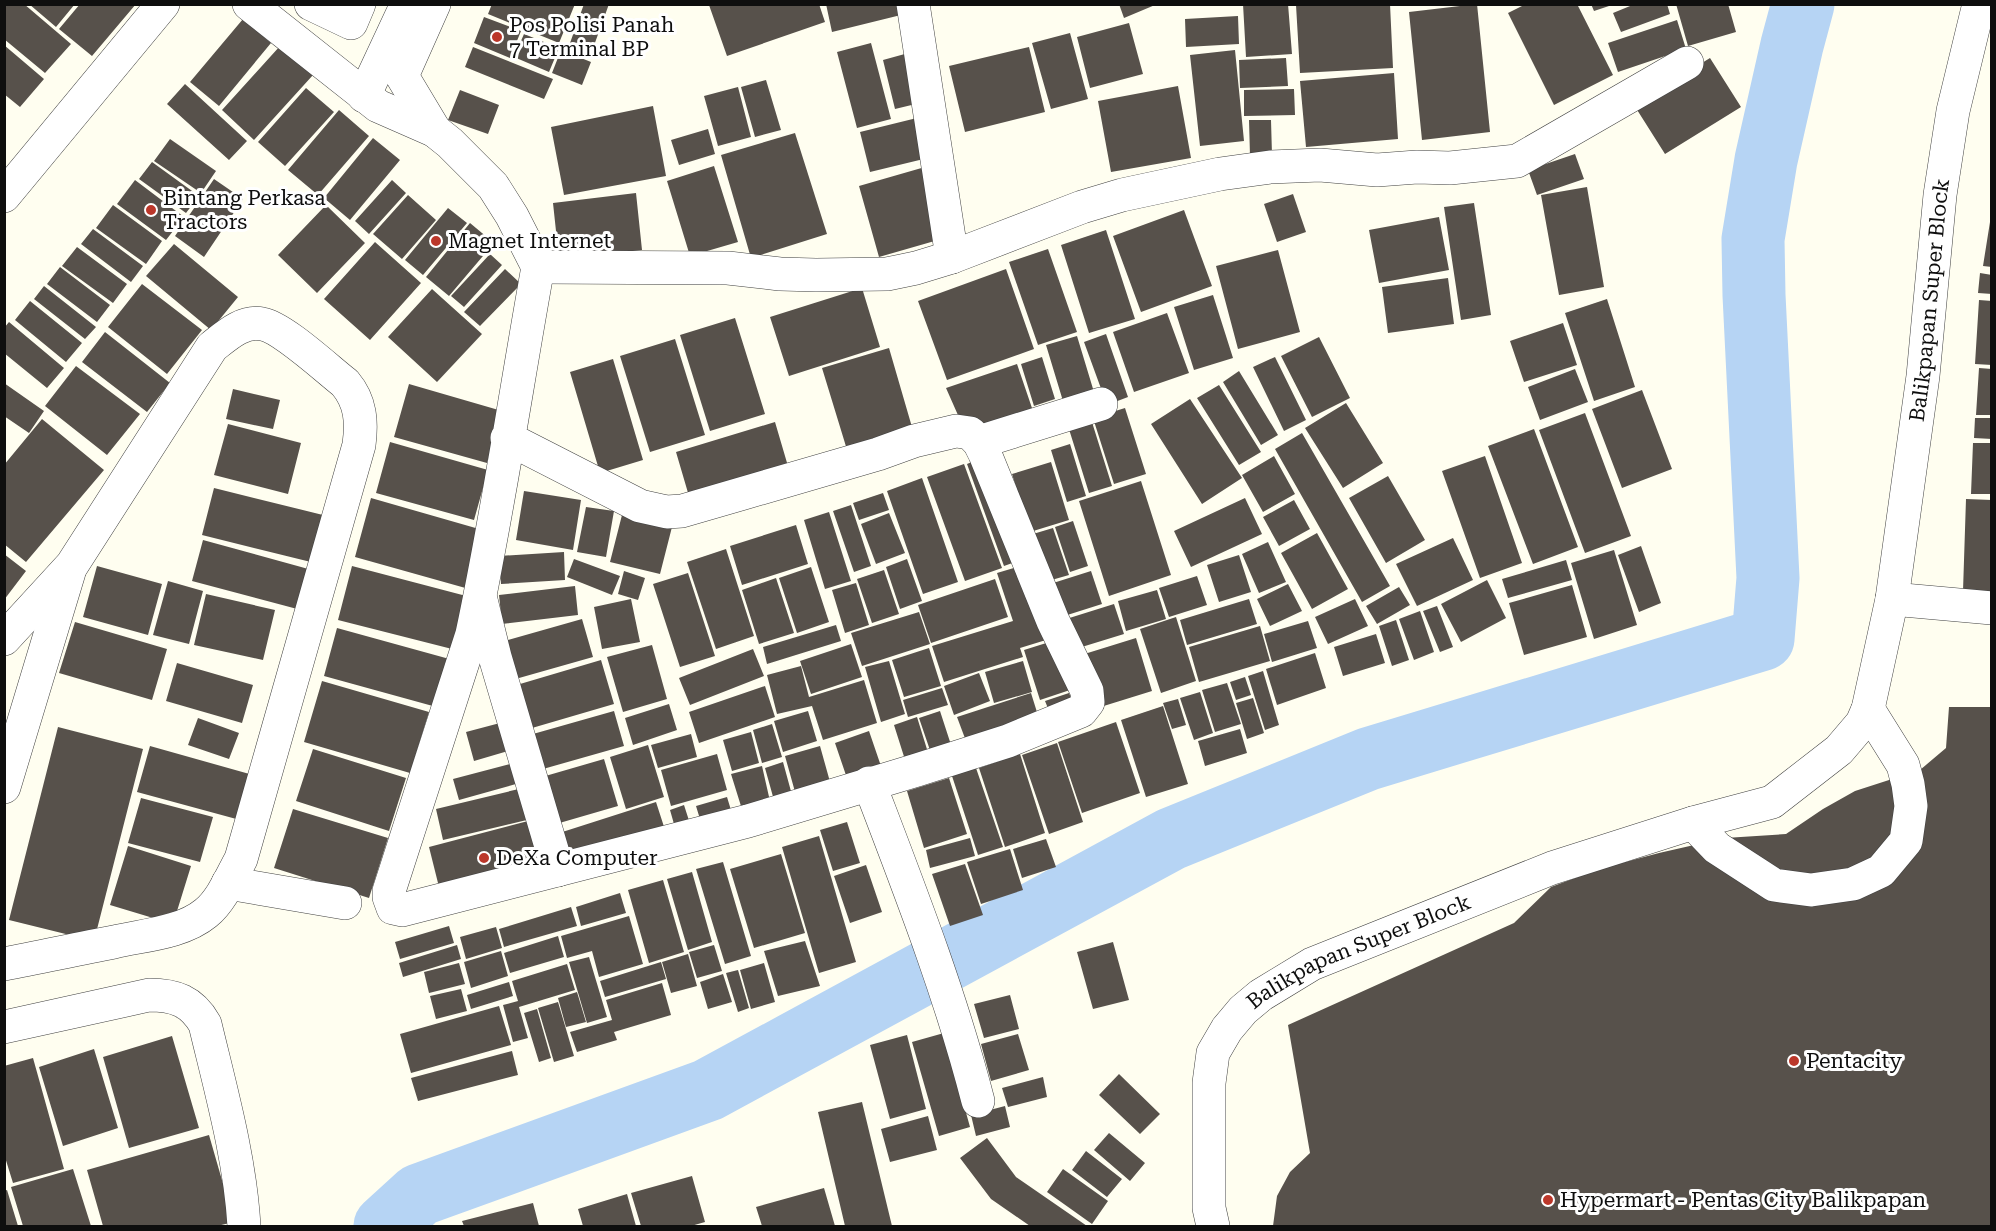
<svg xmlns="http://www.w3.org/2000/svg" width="1996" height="1231" font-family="'Roboto Serif',serif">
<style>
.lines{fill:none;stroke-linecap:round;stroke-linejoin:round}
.river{stroke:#b6d4f4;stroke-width:63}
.building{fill:#57514b}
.minor-casing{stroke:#414141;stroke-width:34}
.minor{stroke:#fff;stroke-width:33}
.poi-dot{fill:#bb372a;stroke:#fff;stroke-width:2}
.labels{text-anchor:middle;stroke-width:6;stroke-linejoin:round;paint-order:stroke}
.poi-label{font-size:21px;fill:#0e0e0e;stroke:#fff;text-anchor:start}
.street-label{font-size:21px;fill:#0e0e0e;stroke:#fff}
</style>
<rect width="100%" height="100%" fill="#fffef0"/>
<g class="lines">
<path class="river" d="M385 1226 419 1195 708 1090 1171 839 1368 759 1763 639 1768 578 1754 295 1753 239 1766 160 1792 45 1803 4"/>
</g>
<path class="building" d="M4 4H24L71 44 45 73 4 39Z
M29 4H75L56 27Z
M80 4H136L92 56 59 29Z
M492 4H575L559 43 488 14Z
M584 4H609L592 51 570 43Z
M712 4H819L825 22 727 56 709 5Z
M826 4H907L909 13 832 32Z
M1119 4H1155V5L1124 18Z
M1243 4H1288L1292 54 1246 57Z
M1313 4H1390L1393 68 1300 73 1296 5Z
M1477 4 1490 132 1422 140 1409 12Z
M1526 4H1577L1613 75 1554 105 1508 13Z
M1591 4H1612V5L1594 11Z
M1635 4H1667L1670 14 1621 32 1613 13Z
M1676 4H1728L1736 32 1688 46Z
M1238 16 1239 44 1186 47 1185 19Z
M484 17 521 31 510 58 474 43Z
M243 19 271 43 219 106 190 82Z
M1677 20 1686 49 1618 72 1608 43Z
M1129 23 1143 74 1090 88 1077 37Z
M1070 33 1088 99 1051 109 1032 43Z
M524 34 559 48 549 72 514 57Z
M871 43 891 119 857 128 837 52Z
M4 45 44 79 20 107 4 94Z
M280 46 313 75 254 140 222 110Z
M473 47 553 79 544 99 465 67Z
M1029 47 1045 112 965 132 949 66Z
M561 50 591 62 582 85 552 73Z
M1235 50 1244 141 1200 146 1190 55Z
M912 52 924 102 895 109 883 60Z
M1286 58 1288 86 1240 88 1239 60Z
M1710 58 1741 107 1665 154 1634 105Z
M1394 73 1398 139 1306 147 1300 81Z
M766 80 781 130 755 137 741 87Z
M185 84 247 141 229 160 167 104Z
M1178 86 1191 158 1111 172 1098 101Z
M738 87 751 137 718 146 704 96Z
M306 88 334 112 285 166 258 142Z
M1294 89 1295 115 1244 116V90Z
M460 90 499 105 488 134 448 120Z
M653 106 666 176 564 195 551 127Z
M339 110 369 136 318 195 288 170Z
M925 116 936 156 870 172 860 132Z
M1249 120H1271L1272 155 1250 156Z
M708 129 715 154 679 165 671 140Z
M795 133 827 234 751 258 721 155Z
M373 138 400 160 350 220 324 198Z
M170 139 216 171 201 193 154 161Z
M1575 154 1584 179 1537 195 1528 170Z
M152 162 199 196 186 213 139 179Z
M714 166 738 242 690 256 667 181Z
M925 167 945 238 879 257 859 186Z
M214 179 243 199 204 257 175 236Z
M135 180 184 217 166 240 117 204Z
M392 180 406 193 369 234 355 221Z
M1587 187 1604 287 1559 295 1541 195Z
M636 193 642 250 559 259 553 203Z
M1293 194 1306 232 1277 242 1264 204Z
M408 195 436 220 402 259 373 234Z
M1474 203 1491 315 1461 320 1444 207Z
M113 205 162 241 146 264 96 228Z
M326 205 365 243 317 293 278 255Z
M448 208 467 223 423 275 405 260Z
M1184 210 1212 286 1141 312 1113 236Z
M1439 217 1449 270 1379 283 1369 230Z
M1990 222H1992V267L1983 266Z
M470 223 494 243 449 296 426 277Z
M93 229 143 266 131 282 81 244Z
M1106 230 1135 319 1089 333 1061 245Z
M375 242 421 283 370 340 324 299Z
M174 244 238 297 211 330 146 276Z
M77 247 127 284 113 303 62 266Z
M1048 249 1077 332 1038 345 1009 262Z
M1278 250 1300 332 1238 349 1216 266Z
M490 254 502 265 464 307 451 296Z
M60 267 110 305 97 322 47 284Z
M505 269 521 284 480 326 464 312Z
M1006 269 1034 349 947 380 918 301Z
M1980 273 1992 275V294L1978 293Z
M1448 278 1454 324 1388 333 1382 287Z
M142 284 202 330 167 374 108 327Z
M44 286 96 327 85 339 34 299Z
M862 288 880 347 789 376 770 317Z
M432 289 482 334 437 382 388 337Z
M1213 295 1233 358 1194 370 1174 307Z
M1607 299 1635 387 1594 401 1565 313Z
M1979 300 1992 301V365L1975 364Z
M30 301 82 343 66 362 15 320Z
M1167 313 1189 373 1134 392 1113 332Z
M735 318 765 414 710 431 680 335Z
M9 322 64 368 47 388 4 353V328Z
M1563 323 1577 365 1524 382 1510 341Z
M105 332 170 383 147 412 82 362Z
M1106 334 1128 397 1107 405 1084 342Z
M1077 336 1097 402 1066 411 1046 345Z
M1319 337 1350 398 1312 417 1281 356Z
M675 339 705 435 650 452 620 356Z
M889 348 914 434 848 453 822 368Z
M1042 357 1055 399 1034 406 1021 364Z
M1275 357 1306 420 1284 431 1253 367Z
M613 359 643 460 600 473 570 372Z
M1017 364 1033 411 965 431 946 388Z
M76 366 140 414 107 455 45 406Z
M1979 368 1992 369V415H1976Z
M1575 369 1588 402 1540 420 1528 387Z
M1239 371 1278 435 1261 445 1223 382Z
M4 383 44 411 29 433 4 416Z
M409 384 502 411 487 463 394 437Z
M1219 385 1261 452 1239 465 1197 398Z
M233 389 280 400 273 429 226 419Z
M1642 390 1672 469 1622 488 1592 409Z
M1190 399 1242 478 1202 504 1151 424Z
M1346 403 1383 463 1343 488 1305 428Z
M1125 408 1146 474 1114 484 1093 418Z
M1585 413 1631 536 1585 553 1539 430Z
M1975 418H1992V439L1974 438Z
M42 419 104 470 26 562 4 544V465Z
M1091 419 1112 486 1089 493 1068 426Z
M775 422 790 473 691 503 676 452Z
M228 424 301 443 288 494 214 475Z
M1534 429 1578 547 1533 564 1488 446Z
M1302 433 1390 586 1362 602 1275 449Z
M390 442 488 470 474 520 376 493Z
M1973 443H1992V494H1971Z
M1070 444 1086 496 1067 502 1051 450Z
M1274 456 1295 494 1263 512 1242 475Z
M1485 456 1522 563 1480 578 1442 471Z
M981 458 1021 560 1004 566 967 464Z
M1051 462 1069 520 1030 532 1012 474Z
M964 464 1002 568 965 581 927 477Z
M1388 476 1425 540 1386 563 1349 498Z
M922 478 958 582 923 594 887 491Z
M1141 481 1171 575 1109 596 1079 501Z
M214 488 331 517 319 564 202 535Z
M524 491 581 500 573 550 516 540Z
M883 493 889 510 859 520 853 503Z
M371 498 486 531 469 589 355 557Z
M1245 498 1262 534 1191 567 1174 531Z
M1966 499 1992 500V592L1963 591Z
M1294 500 1310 529 1279 546 1263 517Z
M851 505 871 566 854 572 833 511Z
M586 507 614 511 606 557 577 552Z
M829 512 851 581 825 589 804 520Z
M889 513 905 553 876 564 861 524Z
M622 515 672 527 660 574 610 562Z
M1073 521 1088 566 1070 572 1055 527Z
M796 525 808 564 742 585 730 546Z
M1053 528 1069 575 1048 581 1033 534Z
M1317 533 1348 589 1312 609 1281 553Z
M1453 538 1473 580 1417 606 1396 564Z
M203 540 312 570 301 610 192 581Z
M1268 542 1286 582 1259 593 1242 554Z
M1641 546 1661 603 1639 612 1618 555Z
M726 549 754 636 716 649 687 562Z
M1614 550 1637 625 1594 639 1571 563Z
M564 552 565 580 501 584 499 556Z
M4 554 26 571 4 600Z
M1239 555 1251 592 1219 602 1207 565Z
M574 559 620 576 612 595 567 577Z
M907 559 922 601 900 609 886 567Z
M1566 560 1572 580 1508 598 1502 579Z
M1027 564 1059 636 1020 648 1023 657 944 682 932 646 1013 621 997 573Z
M97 566 162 584 148 635 83 617Z
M352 566 470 597 456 650 338 620Z
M811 567 829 622 797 633 779 578Z
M884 570 899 614 872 623 857 579Z
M624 571 645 578 638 600 618 594Z
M1091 571 1102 604 1061 617 1050 584Z
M688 573 715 656 680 667 653 584Z
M1197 576 1207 605 1169 617 1159 588Z
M776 578 794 633 759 644 742 590Z
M995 579 1008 617 931 643 918 605Z
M1487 580 1506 618 1461 642 1441 604Z
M168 581 203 591 189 644 153 635Z
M856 583 869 625 845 633 832 590Z
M1288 584 1302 611 1270 626 1257 599Z
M1572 585 1587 637 1524 655 1509 603Z
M575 586 578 615 502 624 499 595Z
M1399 587 1410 605 1377 624 1366 606Z
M1157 590 1166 619 1126 631 1118 601Z
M206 594 275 610 263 660 194 645Z
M631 599 640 642 602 649 594 607Z
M1249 599 1257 624 1187 645 1180 620Z
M1355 599 1368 626 1328 644 1315 617Z
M1114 604 1124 634 1072 650 1063 620Z
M1437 606 1453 647 1440 652 1423 611Z
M1420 611 1434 652 1414 660 1399 619Z
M919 612 930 644 862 666 851 633Z
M1176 617 1196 681 1161 693 1140 629Z
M582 619 593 657 512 680 501 642Z
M1396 620 1409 660 1392 666 1379 626Z
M1308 621 1317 648 1272 662 1264 634Z
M75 622 167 649 152 700 59 673Z
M836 625 841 641 767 664 763 647Z
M1260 626 1270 661 1199 682 1189 647Z
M337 628 453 660 440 708 324 676Z
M1376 634 1385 663 1343 676 1334 647Z
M1136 638 1152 691 1094 709 1078 656Z
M1059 639 1079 687 1040 700 1024 650Z
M851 644 862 677 811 694 800 661Z
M652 645 667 699 623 712 607 657Z
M929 648 941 686 904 697 892 660Z
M753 649 764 676 690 705 679 678Z
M1315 653 1326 688 1277 705 1266 669Z
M601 660 614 704 532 728 520 684Z
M889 661 905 714 881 722 865 667Z
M1023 661 1032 692 994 703 985 672Z
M177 663 253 685 242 723 166 701Z
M801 666 809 697 864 680 877 723 823 740 812 706 777 714 767 675Z
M1263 671 1279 725 1265 730 1248 676Z
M979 673 990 701 954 715 944 686Z
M1245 677 1251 695 1236 700 1230 682Z
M322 681 429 712 410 773 304 742Z
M1227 683 1241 724 1215 732 1202 690Z
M765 686 775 717 699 743 689 712Z
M942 688 948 705 908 717 903 700Z
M1200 692 1213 733 1194 740 1180 698Z
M1031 693 1041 725 969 749 957 717Z
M1069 693 1076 710 1052 718 1045 701Z
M1253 698 1264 733 1247 739 1236 703Z
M1178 699 1186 725 1172 729 1163 703Z
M669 704 677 730 633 745 625 718Z
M1163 706 1188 784 1146 797 1121 720Z
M1949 707H1992V1226H1273L1277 1196 1290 1172 1310 1153 1288 1025 1514 923 1551 887 1599 869 1659 853 1725 838 1786 834 1823 809 1855 791 1920 770 1946 748Z
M614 711 624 746 543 769 533 734Z
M808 711 817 741 783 752 774 721Z
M940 711 953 751 933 759 919 718Z
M917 717 930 759 907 766 894 725Z
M198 718 239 733 229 759 188 745Z
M1116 722 1140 793 1082 813 1058 742Z
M500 723 508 751 474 761 466 732Z
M772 724 782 757 762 763 753 730Z
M58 727 143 749 94 941 9 920Z
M1240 729 1247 753 1205 766 1198 741Z
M869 731 883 772 849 784 835 743Z
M751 732 759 763 732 771 723 740Z
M691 734 697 757 658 768 651 745Z
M1057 743 1083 822 1049 834 1022 755Z
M648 745 664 797 626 809 610 757Z
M150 746 253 775 240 820 137 792Z
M820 746 832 789 797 799 785 756Z
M313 749 406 778 389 831 296 801Z
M717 754 727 790 671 806 661 770Z
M1020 754 1045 833 1005 847 979 768Z
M604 759 618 806 556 824 542 777Z
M518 762 523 782 459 800 453 779Z
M783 762 795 806 777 811 765 768Z
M762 766 772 810 745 819 731 774Z
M976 768 1003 847 978 855 952 776Z
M949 778 967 834 924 848 907 791Z
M523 788 531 819 443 840 436 809Z
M727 797 734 820 703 829 696 806Z
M141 798 213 817 200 862 128 843Z
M656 802 667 836 563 866 553 835Z
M684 805 693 833 678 838 670 810Z
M293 809 388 838 369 898 274 868Z
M528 821 540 869 441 895 429 847Z
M847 822 860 863 833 871 820 830Z
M819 836 856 962 819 973 782 847Z
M970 838 975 856 930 868 926 850Z
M1046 839 1056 867 1022 878 1013 849Z
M128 846 191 866 173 924 110 905Z
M1010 849 1023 890 981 904 967 862Z
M781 854 805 933 754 948 730 869Z
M723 862 751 956 725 964 696 869Z
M965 864 983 915 950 926 932 874Z
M866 865 882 912 850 923 834 876Z
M692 872 712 942 688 950 667 879Z
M663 880 684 952 649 963 628 890Z
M620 893 626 913 581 926 576 907Z
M571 907 577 926 504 947 499 929Z
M629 916 643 964 599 977 592 951 567 958 561 936Z
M449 926 454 943 400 959 395 942Z
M496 927 502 948 466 959 460 937Z
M558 936 564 957 510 973 504 953Z
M805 941 820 986 778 996 764 951Z
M1113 942 1129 1000 1093 1009 1077 952Z
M457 945 461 959 403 977 399 963Z
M714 945 722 971 697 978 689 952Z
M501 951 508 976 471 988 464 962Z
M688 954 697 986 671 993 662 962Z
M589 957 607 1017 587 1023 569 962Z
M661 962 666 979 605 997 600 981Z
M459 963 465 984 429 993 424 972Z
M764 963 775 1002 751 1009 740 970Z
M567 964 575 990 519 1007 528 1038 513 1042 503 1005 518 1001 512 981Z
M738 970 749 1008 738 1012 726 973Z
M723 974 732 1002 708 1009 700 982Z
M509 982 513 996 471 1009 467 995Z
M662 983 671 1015 614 1032 617 1040 577 1052 570 1032 612 1020 606 1000Z
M461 989 467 1011 436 1019 430 996Z
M577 992 586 1022 566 1027 558 998Z
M1010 995 1019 1029 984 1038 974 1004Z
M558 1002 574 1056 554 1062 538 1008Z
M499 1006 511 1045 411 1073 400 1034Z
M537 1009 551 1058 539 1062 524 1013Z
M944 1033 970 1127 939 1136 912 1042Z
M1018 1034 1029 1070 991 1081 981 1044Z
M907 1035 926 1109 890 1119 870 1045Z
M172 1036 199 1128 129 1148 103 1057Z
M94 1049 118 1128 63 1146 39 1067Z
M512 1051 518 1075 418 1101 411 1078Z
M33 1058 64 1169 13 1183 4 1154V1066Z
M1119 1074 1160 1114 1140 1134 1099 1095Z
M1043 1077 1047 1097 1008 1107 1002 1088Z
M862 1102 892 1226H845L818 1112Z
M1005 1106 1010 1127 976 1136 971 1115Z
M928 1116 937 1150 890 1162 881 1129Z
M1109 1133 1145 1163 1130 1181 1094 1150Z
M209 1135 234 1222 217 1226H103L87 1170Z
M987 1138 1016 1177 1087 1226H1030L991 1199 960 1158Z
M1086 1151 1122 1179 1107 1197 1072 1170Z
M73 1169 91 1226H23L11 1187Z
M1063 1169 1108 1201 1092 1224 1047 1192Z
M692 1176 705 1222 691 1226H641L631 1193Z
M824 1188 835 1226H762L756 1207Z
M7 1190 18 1226H4V1191Z
M627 1194 636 1226H583L578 1209Z
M533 1203 539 1226H464L462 1221Z"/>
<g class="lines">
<g class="minor-casing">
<g id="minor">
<path d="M249 4 378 106 435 131 450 143 493 186 512 216 538 267 728 268 780 274 816 275 887 274 916 268 952 257 1082 207 1122 195 1220 174 1270 167 1320 165 1377 170 1417 167 1450 168 1517 161 1687 63"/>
<path d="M311 4 351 23 359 4"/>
<path d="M434 4 402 76 435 131"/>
<path d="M913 4 952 257"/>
<path d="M364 96 407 4"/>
<path d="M4 196 163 4"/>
<path d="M507 438 640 506 667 512 682 511 878 454 914 441 956 431 970 433 979 442 985 454 1053 621 1087 691 1088 702 1081 711 1008 741 917 770 748 821 402 910 393 908 389 897V891L472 634C498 513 516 389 538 267"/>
<path d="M979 442 1101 404"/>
<path d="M1892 599 1992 608"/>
<path d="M481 600 495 657 558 870"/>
<path d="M4 639 72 565 212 347C226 336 243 320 262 324 282 327 327 369 345 383 361 402 362 422 359 445L241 859C231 877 222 900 206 913 182 933 143 935 114 942 77 949 41 957 4 964"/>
<path d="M869 783C909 888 950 992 978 1101"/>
<path d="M4 787 69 572"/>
<path d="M1693 823 1717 848 1774 885 1811 890 1853 884 1881 871 1906 841 1911 806 1908 784 1903 765 1868 709"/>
<path d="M228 883 345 903"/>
<path d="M4 1027 149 995C175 995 192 1001 205 1024 221 1091 240 1158 244 1226"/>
<path id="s1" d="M1213 1226 1209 1208V1083L1213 1053 1227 1029 1243 1010 1261 995 1312 964 1552 868 1693 823 1772 802 1839 750 1862 723 1868 709 1892 599 1923 376 1940 195 1953 111 1979 4"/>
</g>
</g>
<use href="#minor" class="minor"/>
</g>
<g class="poi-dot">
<circle cx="497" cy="37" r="6"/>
<circle cx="151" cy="210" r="6"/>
<circle cx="436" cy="241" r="6"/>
<circle cx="484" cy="858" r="6"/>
<circle cx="1794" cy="1061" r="6"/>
<circle cx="1548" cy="1200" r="6"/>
</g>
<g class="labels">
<g class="poi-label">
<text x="509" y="32">Pos Polisi Panah<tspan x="509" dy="24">7 Terminal BP</tspan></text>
<text x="163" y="205">Bintang Perkasa<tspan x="163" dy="24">Tractors</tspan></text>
<text x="448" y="248">Magnet Internet</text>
<text x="496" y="865">DeXa Computer</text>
<text x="1806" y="1068">Pentacity</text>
<text x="1560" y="1207">Hypermart - Pentas City Balikpapan</text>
</g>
<g class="street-label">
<text dy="7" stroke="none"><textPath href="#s1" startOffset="1347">Balikpapan Super Block</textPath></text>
<text dy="7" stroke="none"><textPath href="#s1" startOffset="357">Balikpapan Super Block</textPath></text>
</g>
</g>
<rect width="1996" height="1231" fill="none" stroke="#0e0e0e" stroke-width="12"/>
</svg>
